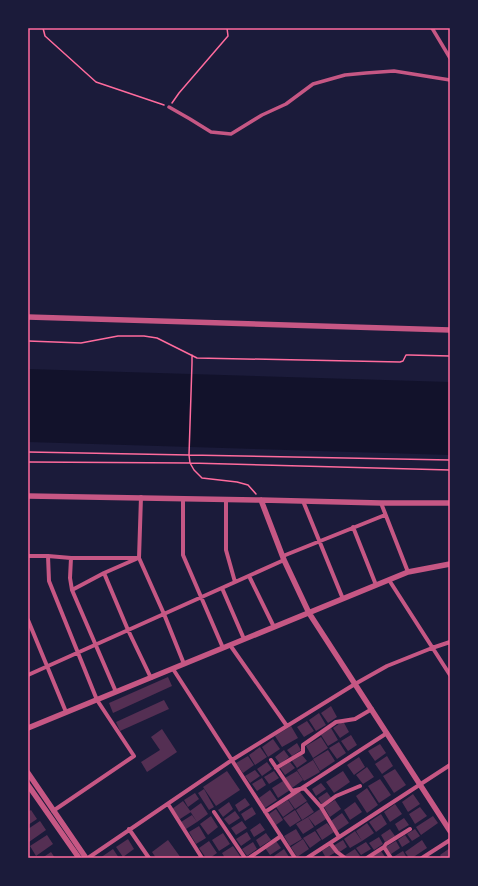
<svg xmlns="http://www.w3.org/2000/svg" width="478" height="886" font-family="'Archivo Narrow',sans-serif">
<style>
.water{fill:#12122b}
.building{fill:#542f53}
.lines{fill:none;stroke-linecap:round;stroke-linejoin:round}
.path{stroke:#ff6b9d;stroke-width:1.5}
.pedestrian{stroke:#c65784;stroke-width:3.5}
.minor{stroke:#c65784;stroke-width:4}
.tertiary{stroke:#c65784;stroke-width:5.5}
.neatline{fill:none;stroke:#ff6b9d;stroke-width:1.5}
</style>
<rect width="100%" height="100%" fill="#1b1b3a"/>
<path class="water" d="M28 369 450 382V455L28 442Z"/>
<path class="building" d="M168 677 172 686 113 713 109 703Z
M164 700 169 709 120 731 116 722Z
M331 706 337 717 328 723 321 713Z
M319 713 326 725 316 731 309 720Z
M307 721 314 731 304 737 297 727Z
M343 721 349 732 340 738 333 728Z
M291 726 298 738 282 747 275 736Z
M331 728 338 740 328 746 321 735Z
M162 729 177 752 147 772 141 762 160 750 151 737Z
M351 735 357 745 348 751 341 741Z
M321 737 328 748 313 758 306 746Z
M273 739 280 749 268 757 262 747Z
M339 742 346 753 337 759 329 748Z
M297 743 301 750 292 756 287 750Z
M380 744 386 753 375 761 368 751Z
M260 747 267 757 255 765 249 755Z
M284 750 289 757 280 764 275 757Z
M328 750 335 761 320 771 313 759Z
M302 755 307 761 297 768 292 761Z
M248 756 254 765 243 773 236 763Z
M387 756 393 766 382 774 375 764Z
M359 757 365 767 354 775 347 765Z
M313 760 320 772 304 781 297 770Z
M267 762 272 769 262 776 257 769Z
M290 762 295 768 285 775 280 768Z
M367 767 374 777 363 784 356 775Z
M395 769 406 785 394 793 383 776Z
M255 770 260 776 250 783 245 776Z
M227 771 240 790 216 806 203 787Z
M274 771 279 778 269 784 264 777Z
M297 771 303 780 292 788 285 778Z
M343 771 350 782 334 793 326 782Z
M262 778 266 785 257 791 252 784Z
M380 779 391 795 379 803 368 786Z
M283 781 290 790 278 798 272 788Z
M321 783 326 789 316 796 312 789Z
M367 788 378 805 367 813 356 796Z
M204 789 214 807 209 810 198 793Z
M270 790 277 800 265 808 259 798Z
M300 792 307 801 295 809 288 799Z
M327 792 332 799 322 805 318 798Z
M195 793 199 799 188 807 184 800Z
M413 794 420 804 408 812 402 802Z
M245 798 250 805 239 812 235 805Z
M288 800 294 809 283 817 276 807Z
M335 800 341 809 330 817 324 807Z
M183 801 191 812 180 819 172 809Z
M229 802 233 809 223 817 218 810Z
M307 802 314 812 302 820 296 810Z
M355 802 362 812 350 820 344 810Z
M201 803 208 814 197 822 190 811Z
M395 804 402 814 390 822 384 812Z
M252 807 256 814 245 821 241 814Z
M420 807 427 816 415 824 409 814Z
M276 809 283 820 276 825 269 814Z
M320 809 326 819 315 826 308 817Z
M31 810 37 819 28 825V812Z
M295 810 301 820 290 827 283 818Z
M235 811 240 818 229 825 224 819Z
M342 813 349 823 337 831 331 821Z
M381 814 387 824 376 832 369 822Z
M192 815 197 822 186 829 181 822Z
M211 816 218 827 208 835 200 824Z
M433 816 438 823 421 835 416 827Z
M308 817 314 827 303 834 296 824Z
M404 818 409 825 399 831 395 824Z
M40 821 46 830 29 842 28 840V829Z
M242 821 247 828 236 835 231 828Z
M260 823 265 830 254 837 250 830Z
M327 823 334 832 322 840 316 830Z
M367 823 374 833 362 841 356 831Z
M199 826 206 838 196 844 189 832Z
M296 829 302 839 290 846 284 836Z
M390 829 395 836 385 842 381 835Z
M415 829 420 836 412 841 407 834Z
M315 831 321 840 310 848 303 838Z
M355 831 362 841 350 848 344 839Z
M247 832 251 839 241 846 236 839Z
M223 833 230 844 219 851 212 840Z
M266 833 271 840 260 847 256 840Z
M47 835 53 844 36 856 30 846Z
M405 835 410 842 402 847 398 840Z
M379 837 383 844 374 850 369 843Z
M128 839 134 849 123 857 116 847Z
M303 839 309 849 297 857 291 847Z
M168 840 181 858H156L152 852Z
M343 840 347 847 338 853 333 846Z
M422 840 427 848 412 858H409L405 852Z
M209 841 217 853 210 858H206L199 848Z
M276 841 281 848 270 855 265 848Z
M396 841 400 848 391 854 386 847Z
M253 842 257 849 247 856 242 849Z
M366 842 371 849 361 855 356 848Z
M331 845 336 852 326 858 322 851Z
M233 846 240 856 238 858H225L222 853Z
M450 848V858H442L440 855Z
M113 849 119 858H100Z
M284 849 289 857 288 858H275L274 856Z
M355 849 360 856 356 858H346L344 856Z
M381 851 386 858H370Z
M403 851 407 858H394L393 857Z
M51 852 55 858H42Z"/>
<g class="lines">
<path class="path" d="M43 28 45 36 96 82 164 105
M172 103 179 93 228 36 227 28
M28 341 81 343 118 336H144L157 338 197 358 400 362 403 361 406 355H409L450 356
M192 355V363L189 455 190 463 194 470 202 478 237 482 248 485 256 494
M28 452 450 460
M28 462 190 463 450 470"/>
<path class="pedestrian" d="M432 28 450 58
M169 107 190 119 211 132 231 134 262 115 286 104 313 84 345 75 366 73 394 71 450 80"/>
<path class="minor" d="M141 497 139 558 164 614 184 664
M183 498V555L223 648
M226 499V550L235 582
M303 501 343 599
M381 503 408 572
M353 527 376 585
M28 556H48L71 558H139
M48 556 49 581 97 700 134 756 53 811
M283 556 385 515
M71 558 70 578 72 590 116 692
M104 573 128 630 151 678
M249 576 274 627
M389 580 450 675
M222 588 244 639
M72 590 104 573 136 559
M28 620 66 712
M230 645 287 726
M173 669 295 858
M28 675 284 560
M271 760 292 791 304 788 321 807
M276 768 303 752V745L336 722 355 719 372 709
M168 804 202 858
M214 812 245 858
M265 812 387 733
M129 829 149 858
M339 837 321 807 336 796 360 786
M330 843 337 852 345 858
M384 847 386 844 410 829
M88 858 232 760 355 684 387 666 432 648 450 642
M249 858 281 836
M307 858 450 765
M367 858 384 847 391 858
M422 858 450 840"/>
<path class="tertiary" d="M28 317 450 330
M28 496 261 500 381 503H450
M261 500 284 560 309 613 450 831
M28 728 408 572 450 564
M28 773 86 858
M28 785 79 858"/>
</g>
<rect width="478" height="886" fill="none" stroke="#1b1b3a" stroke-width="58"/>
<rect x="29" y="29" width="420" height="828" class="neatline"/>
</svg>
